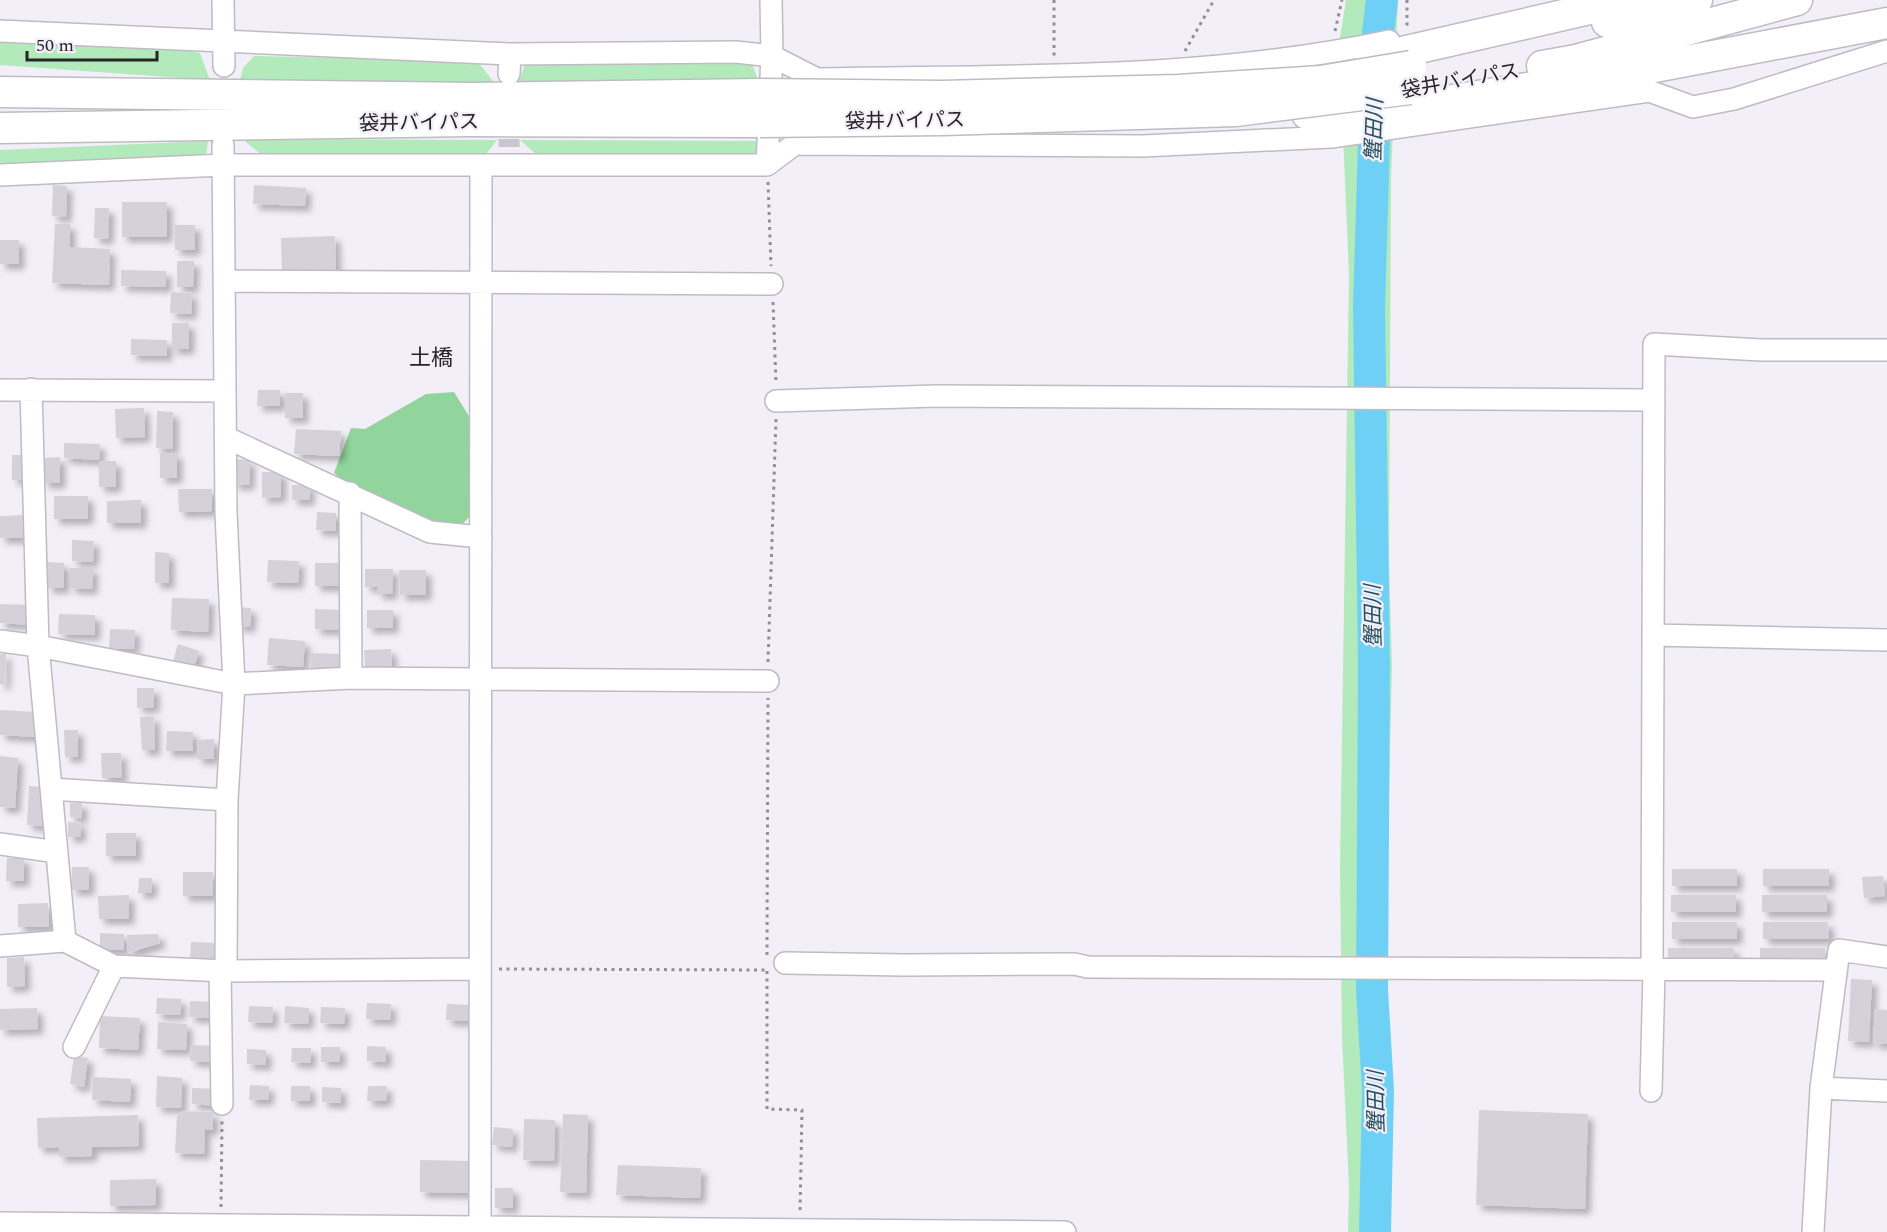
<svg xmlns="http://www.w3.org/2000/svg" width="1887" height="1232" font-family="Spectral,'Noto Sans JP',serif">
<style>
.green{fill:#b3eabc}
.forest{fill:#91d59d}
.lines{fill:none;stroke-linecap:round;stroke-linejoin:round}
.river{stroke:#6fd0f5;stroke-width:32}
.building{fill:#d5d1da;filter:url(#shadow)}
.minor-tunnel{stroke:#cac6ce;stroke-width:21;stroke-dasharray:21 10;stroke-linecap:butt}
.minor-casing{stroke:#bfbbc4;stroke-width:24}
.highway-casing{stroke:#bfbbc4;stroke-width:33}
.path{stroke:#918e94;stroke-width:3;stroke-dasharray:3 4.5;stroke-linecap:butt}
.minor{stroke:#fff;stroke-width:21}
.highway{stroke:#fff;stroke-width:30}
.highway-bridge-casing{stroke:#bfbbc4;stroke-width:33;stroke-linecap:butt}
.highway-bridge{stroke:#fff;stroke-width:30}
.labels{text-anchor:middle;stroke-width:4.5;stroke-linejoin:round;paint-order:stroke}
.street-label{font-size:20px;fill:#242326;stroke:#f3eff8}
.water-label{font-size:21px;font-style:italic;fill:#254f5f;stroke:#f3eff8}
.quarter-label{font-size:22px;fill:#242326;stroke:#f3eff8}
</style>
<defs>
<filter id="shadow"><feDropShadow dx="5.5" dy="5.5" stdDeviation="3" flood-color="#0004"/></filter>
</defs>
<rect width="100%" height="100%" fill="#f3eff8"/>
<path class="green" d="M1346 0H1398L1391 180 1389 562 1392 665 1384 1009 1385 1232H1348L1349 1185 1342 1038 1340 868 1349 274 1339 44Z
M0 40 174 48 200 53 210 80 0 65Z
M254 56 477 61 497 86 240 80 243 68Z
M525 63H752L758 80 518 85Z
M242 139 497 140 483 158 262 155Z
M520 140 766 141 761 165 539 157Z
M208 141 206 157 0 166V150Z"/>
<path class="forest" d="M454 392 472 421V514L453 534 355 492 334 473 351 428 365 429 426 394Z"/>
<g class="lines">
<path class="river" d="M1375 1232 1378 1090 1372 990 1374 665 1369 308 1377 41 1382 0"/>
</g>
<path class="building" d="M53 185 67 186 66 217 52 216Z
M254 185 306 188 305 206 253 204Z
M122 202H167V237H122Z
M95 208H109L108 239 94 238Z
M55 224H70V247L110 249 109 285 52 283Z
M175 225H195V250H175Z
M335 236 336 270 282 272 281 238Z
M0 240H19V264H0Z
M177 261H194L193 287H177Z
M121 270 166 271V287L121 286Z
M171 292 192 293 191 314 170 313Z
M172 323H189V349H172Z
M131 339 167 340V356L131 355Z
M258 390H280V406H257Z
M285 393H303V418H285Z
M144 408 145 437 116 438 115 409Z
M157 411 173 412V449L156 448Z
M296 429 341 431 339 456 294 454Z
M64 443 100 444 99 460 64 458Z
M160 453H177V478H160Z
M12 455H28L29 480H12Z
M60 457V483H43V458Z
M234 459 250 460 249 485 233 484Z
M99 461H116V487H99Z
M262 472H281V497L262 498Z
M292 485H310L309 500H292Z
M178 489H212V511L179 512Z
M54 496H88V519H54Z
M141 500V523H107V501Z
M317 512 336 513V531L316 530Z
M29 515 30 538H0V516Z
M72 540 94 541 93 562 72 561Z
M155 552 169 553V583H155Z
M268 560 299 561 298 583 267 582Z
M47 562 64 563V588H47Z
M315 563H339V586H315Z
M70 568H93L92 589 70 588Z
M365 569H393L392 594H377L378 587H365Z
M399 570H426V595H400Z
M172 598 209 599 208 632 171 630Z
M0 604 32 605 31 625 0 623Z
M237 607 251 608 250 627 237 626Z
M315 609 344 610V630L315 629Z
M367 610H393V628H367Z
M59 614 95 615V635L58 634Z
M110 629 135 630 134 649 109 648Z
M269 638 305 641 303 667 267 665Z
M178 644 199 651 194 667 173 661Z
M391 649 392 666 365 667 364 650Z
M311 653 342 654V671L311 670Z
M0 654H6L5 685 0 684Z
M137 688H154V707L137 708Z
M0 710 37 712 36 737 0 735Z
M154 716 155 750H142L140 717Z
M64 730H78V757H65Z
M167 731 193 732V751H166Z
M214 739V759H197V740Z
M101 753H121L122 778H102Z
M0 756 18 758 15 808 0 807Z
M29 786 45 787 43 826 27 825Z
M70 803H82V818L70 817Z
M68 822 81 823 80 837H68Z
M106 833H136V856H106Z
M7 858H24V881H6Z
M72 867H89V890H71Z
M1672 869H1737V886H1672Z
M1763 869H1829V886H1763Z
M183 872H213V896H183Z
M1883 876 1885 896 1864 898 1862 877Z
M139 878H152L151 893H138Z
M129 895V919H99L98 896Z
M1671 895H1736V912H1671Z
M1762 895H1827V912H1762Z
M48 903 49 927H18V904Z
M1672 922H1737V939H1672Z
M1763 922H1828L1829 939H1763Z
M100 933 124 934V950H100Z
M158 934 160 943 128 953 127 935Z
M191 942 215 943 214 960 190 959Z
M1668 948H1734V965H1668Z
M1760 948H1825V965H1760Z
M24 957 25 986 7 987V958Z
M1851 979 1872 980 1869 1042 1848 1041Z
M157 998 181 999 180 1015 156 1014Z
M190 1001 214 1002 213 1018 189 1017Z
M367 1003 391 1004 390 1020 366 1019Z
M447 1004 471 1005 470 1021 446 1020Z
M249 1006 273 1007 272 1023 248 1022Z
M285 1006 309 1008 308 1024 284 1023Z
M321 1007 345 1008 344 1024 320 1023Z
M37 1008 38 1029 0 1030V1009Z
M1875 1009 1887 1010V1044L1873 1043Z
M100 1016 140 1018 138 1050 99 1048Z
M158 1022 187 1024 186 1050 157 1049Z
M191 1045 216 1046 215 1062 190 1061Z
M367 1046 386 1047V1062L367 1061Z
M321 1047H340V1062H321Z
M292 1048H311L310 1063 291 1062Z
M247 1049 266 1050V1065L247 1064Z
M74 1056 88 1058 84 1087 70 1084Z
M157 1076 182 1078 181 1108 156 1107Z
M93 1077 131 1079 130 1102 92 1100Z
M250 1085 269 1086 268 1100H249Z
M291 1086H310V1101H291Z
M368 1086H387L386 1101H367Z
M322 1087 341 1088V1103L322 1102Z
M192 1088 217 1089 216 1106 192 1104Z
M1479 1110 1588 1114 1585 1209 1476 1205Z
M182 1111 213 1112V1130L205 1129 204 1154 175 1153 177 1115H181Z
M563 1114 588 1115 586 1193 560 1192Z
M138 1115 139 1146 92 1147V1156L59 1157V1147L38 1148 37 1118Z
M524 1119 555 1120 554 1161 523 1160Z
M494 1127 513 1129 512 1147 492 1145Z
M420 1160 470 1161 469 1193 420 1192Z
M618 1165 701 1168 700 1198 616 1195Z
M156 1179V1205L110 1206V1180Z
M495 1188H513V1208H495Z"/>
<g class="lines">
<path class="minor-tunnel" d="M509 108V147"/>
<g class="minor-casing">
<path id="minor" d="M223 0 224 66
M0 31 510 54 736 52 772 56 817 79C1008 75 1201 81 1389 41
M509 74 510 54
M223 145 226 513 234 684 227 800 226 971
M767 165 772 56 771 0
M0 175 223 165H767L795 144 1143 146 1331 137 1649 91 1693 107 1734 99 1887 51
M225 281 772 284
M31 389 38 646 65 941
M0 390 225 391
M776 401 936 396 1653 400
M227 438 430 532 481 537
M350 493 351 678
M1653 635 1887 640
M0 641 38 646 234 684 351 678 768 681
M51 789 227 800
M0 844 57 852
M0 946 65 941 114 966 226 971 480 969
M785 963 904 965 1074 964 1088 967 1835 970
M220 971 222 1104
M74 1047 114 966
M1821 1088 1887 1091
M1651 1091 1654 971 1652 964 1654 344 1761 350H1887
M0 1223 1065 1232
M480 1227 481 165
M1813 1232 1821 1088 1839 950 1887 957"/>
</g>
<g class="highway-casing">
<path id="highway" d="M1607 22 1697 0
M1371 59 1629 0
M1542 66 1576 60 1797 0
M0 92 472 98 759 94
M1307 114 1409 107 1639 70 1887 23
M0 128 470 121 760 122"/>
</g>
<path class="path" d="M1054 0V56
M1407 0V27
M1335 31 1342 0
M1185 51 1214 0
M768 182 771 266
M773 302 776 383
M768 662 776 419
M767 955 768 698
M499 969 767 970
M767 971V1109L802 1110 800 1213
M221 1207 222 1121"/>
<use href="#minor" class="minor"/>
<use href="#highway" class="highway"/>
<g class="highway-bridge-casing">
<path id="highway-bridge" d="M759 94 942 96 1178 90 1321 81 1411 66
M760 122 943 120 1236 111 1410 89"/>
</g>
<use href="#highway-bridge" class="highway-bridge"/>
</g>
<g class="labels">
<g class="street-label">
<text transform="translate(1460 80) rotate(-10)" y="7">袋井バイパス</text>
<text transform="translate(905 120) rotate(-1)" y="7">袋井バイパス</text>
<text transform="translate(419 122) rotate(-1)" y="7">袋井バイパス</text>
</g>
<g class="water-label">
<text transform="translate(1374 130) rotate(-88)" y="7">蟹田川</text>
<text transform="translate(1373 616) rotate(-91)" y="7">蟹田川</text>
<text transform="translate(1376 1102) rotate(-91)" y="7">蟹田川</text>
</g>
<g class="quarter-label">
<text x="431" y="365">土橋</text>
</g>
</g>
<path d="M27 51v9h130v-9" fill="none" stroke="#242326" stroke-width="3"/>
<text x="36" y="51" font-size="18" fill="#242326" stroke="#f3eff8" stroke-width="4.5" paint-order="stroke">50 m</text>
</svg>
